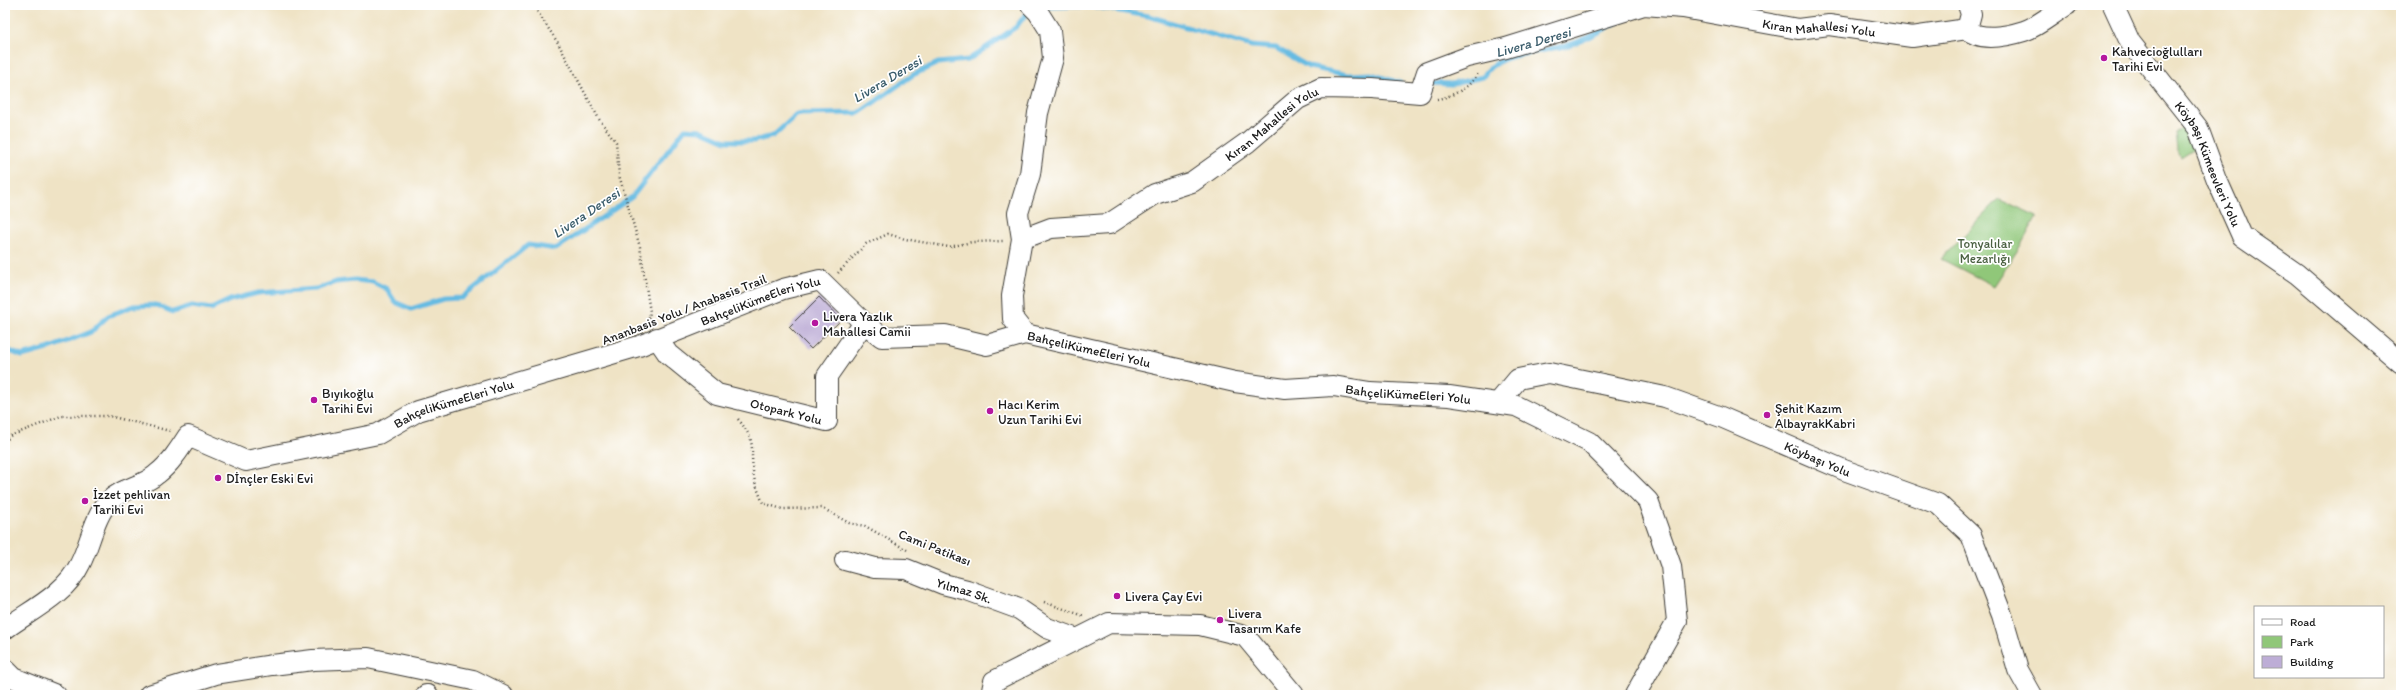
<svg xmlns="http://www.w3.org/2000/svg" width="2406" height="700" font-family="Itim,sans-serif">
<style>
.green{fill:#90c779;stroke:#56724a}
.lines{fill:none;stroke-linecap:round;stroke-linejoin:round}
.stream{stroke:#66bbe2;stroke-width:5}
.building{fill:#bdadd6}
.street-casing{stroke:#3c3a35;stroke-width:22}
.path{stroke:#3c3a35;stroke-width:2.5;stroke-dasharray:1 3;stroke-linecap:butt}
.street{stroke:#fff;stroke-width:20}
.poi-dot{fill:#b5179e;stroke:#fff;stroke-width:1.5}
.labels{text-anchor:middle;stroke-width:3.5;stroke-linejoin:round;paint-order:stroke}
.street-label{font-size:13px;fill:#1c1c1c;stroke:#fff}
.poi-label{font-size:13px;fill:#1c1c1c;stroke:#fff;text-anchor:start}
.park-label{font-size:13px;fill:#4a6041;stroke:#fff}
.water-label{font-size:14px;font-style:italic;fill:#3a5c6b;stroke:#fff}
</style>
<rect width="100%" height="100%" fill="#fff"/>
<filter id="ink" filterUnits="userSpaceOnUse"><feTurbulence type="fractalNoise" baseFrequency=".025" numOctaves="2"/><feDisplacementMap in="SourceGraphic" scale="8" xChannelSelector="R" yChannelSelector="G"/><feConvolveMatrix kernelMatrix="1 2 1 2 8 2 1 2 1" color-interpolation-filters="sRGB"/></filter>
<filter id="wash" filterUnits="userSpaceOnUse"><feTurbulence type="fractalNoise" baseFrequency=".012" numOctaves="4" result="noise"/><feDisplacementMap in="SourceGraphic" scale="16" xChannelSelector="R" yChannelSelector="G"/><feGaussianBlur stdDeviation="0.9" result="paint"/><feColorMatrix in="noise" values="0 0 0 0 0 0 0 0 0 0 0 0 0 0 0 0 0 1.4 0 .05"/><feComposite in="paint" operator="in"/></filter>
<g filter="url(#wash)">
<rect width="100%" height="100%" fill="#efe3c5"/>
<path class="green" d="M2190 122 2199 145 2181 157 2177 148 2175 133Z
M1999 199 2037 216 2021 245 1994 286 1941 259Z"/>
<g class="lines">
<path class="stream" d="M1738 5 1754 11 1756 5
M1041 7 1091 6 1148 16 1252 46 1276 48 1309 67 1348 75 1371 74 1400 83
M1427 83 1452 84 1483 77C1494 54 1532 54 1553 48 1572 47 1601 32 1617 22
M5 349 22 356 47 349 91 332 108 316 133 306 156 305 173 312 192 306 211 309 230 300 258 293 316 289 336 282 355 280 373 282 387 289 395 302 411 309 443 299 462 298 528 245 556 249 632 197 685 129 700 130 726 141H753L773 136 797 114 859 113 913 75 938 63 968 60 1016 27 1030 9"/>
</g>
<g id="blocks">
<path class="building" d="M819 297 841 320 811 349 789 327Z"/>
</g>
</g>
<g filter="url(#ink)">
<use href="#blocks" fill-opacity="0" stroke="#3c3a35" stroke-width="1"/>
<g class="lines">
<g class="street-casing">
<g id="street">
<path id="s1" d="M2113 5 2130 42 2198 128 2217 180 2242 236 2297 274 2401 363"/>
<path d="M1967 29C1980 42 2008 36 2024 31 2039 26 2053 13 2067 5"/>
<path id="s2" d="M1022 239 1051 228 1109 224 1155 194 1192 182 1248 142 1298 99 1321 88 1372 89 1420 93 1427 72 1467 57 1506 48 1644 5 1683 8 1798 29 1829 25 1912 37 1967 29 1971 14 1968 5"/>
<path d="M1025 334 1013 319 1012 296 1022 239 1018 213 1030 174 1038 113 1053 58 1050 31 1038 12 1031 5"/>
<path id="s3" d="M657 338 668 354 717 394 827 421V376L864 323"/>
<path id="s4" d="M1498 403 1518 379 1549 373 1665 397 1721 417 1844 470 1938 504 1971 535 2002 615 2018 670 2032 695"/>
<path id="s5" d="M845 560 875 568 906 569 943 584 967 590 1019 609 1047 628 1077 639"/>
<path id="s6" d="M5 629C31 610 66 594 80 564 90 545 94 517 109 501 122 488 144 486 157 474 170 464 179 450 188 436L246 461 378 434 418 411 639 346 783 289 820 280 864 323 882 337 945 335 987 345 1025 334 1235 382 1285 389 1333 386 1370 392 1449 396 1516 406 1589 442 1648 501 1671 566 1677 621 1635 695"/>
<path d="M5 669 14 678 56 695"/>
<path d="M149 695 216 674 272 665 313 660 368 658 473 680 503 695"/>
<path d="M426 695H428"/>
<path d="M991 695 994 681 1109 623 1200 625 1245 636 1294 695"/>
</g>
</g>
<path class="path" d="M533 5 558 43 599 119 616 142 619 175 640 247 650 312 648 323
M1437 99C1452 97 1471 87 1478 73
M838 273 866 244 888 234 905 239 949 247 972 242 1004 241
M738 419C757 442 750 445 753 471 754 482 759 493 763 503L782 509 822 508 849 523 865 526 907 550
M5 442 10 436 61 416H109L170 431
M1044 602 1084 616"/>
<use href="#street" class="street"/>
</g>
</g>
<g class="poi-dot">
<circle cx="2104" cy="58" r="4"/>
<circle cx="815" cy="323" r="4"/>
<circle cx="314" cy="400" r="4"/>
<circle cx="990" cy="411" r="4"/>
<circle cx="1767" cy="415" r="4"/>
<circle cx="218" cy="478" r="4"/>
<circle cx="85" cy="501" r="4"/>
<circle cx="1117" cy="596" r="4"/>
<circle cx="1220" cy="620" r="4"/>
</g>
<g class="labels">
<g class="street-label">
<text dy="5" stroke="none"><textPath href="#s2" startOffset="869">Kıran Mahallesi Yolu</textPath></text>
<text dy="5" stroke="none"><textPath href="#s2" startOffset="282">Kıran Mahallesi Yolu</textPath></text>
<text dy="5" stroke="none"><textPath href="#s1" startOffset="187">Köybaşı Kümeevleri Yolu</textPath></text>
<text dy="5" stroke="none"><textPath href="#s6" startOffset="879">BahçeliKümeEleri Yolu</textPath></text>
<text transform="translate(684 309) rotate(-21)" y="5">Ananbasis Yolu / Anabasis Trail</text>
<text dy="5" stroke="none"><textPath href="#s6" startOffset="1238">BahçeliKümeEleri Yolu</textPath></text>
<text dy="5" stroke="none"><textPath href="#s6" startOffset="1562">BahçeliKümeEleri Yolu</textPath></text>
<text dy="5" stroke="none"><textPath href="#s6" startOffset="555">BahçeliKümeEleri Yolu</textPath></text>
<text dy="5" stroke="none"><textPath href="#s3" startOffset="154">Otopark Yolu</textPath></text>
<text dy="5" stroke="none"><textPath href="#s4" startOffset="346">Köybaşı Yolu</textPath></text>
<text transform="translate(935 547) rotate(22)" y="5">Cami Patikası</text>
<text dy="5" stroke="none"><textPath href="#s5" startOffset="124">Yılmaz Sk.</textPath></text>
</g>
<g class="poi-label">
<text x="2112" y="56">Kahvecioğlulları<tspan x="2112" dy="15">Tarihi Evi</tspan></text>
<text x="823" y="321">Livera Yazlık<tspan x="823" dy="15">Mahallesi Camii</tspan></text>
<text x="322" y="398">Bıyıkoğlu<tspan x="322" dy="15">Tarihi Evi</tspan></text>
<text x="998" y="409">Hacı Kerim<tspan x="998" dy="15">Uzun Tarihi Evi</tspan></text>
<text x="1775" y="413">Şehit Kazım<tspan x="1775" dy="15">AlbayrakKabri</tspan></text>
<text x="226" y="483">Dİnçler Eski Evi</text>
<text x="93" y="499">İzzet pehlivan<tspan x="93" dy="15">Tarihi Evi</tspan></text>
<text x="1125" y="601">Livera Çay Evi</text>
<text x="1228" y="618">Livera<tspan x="1228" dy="15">Tasarım Kafe</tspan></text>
</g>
<g class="park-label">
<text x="1985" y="248">Tonyalılar<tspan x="1985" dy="15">Mezarlığı</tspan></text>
</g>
<g class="water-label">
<text transform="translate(1533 42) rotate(-16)" y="5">Livera Deresi</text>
<text transform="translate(887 79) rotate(-31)" y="5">Livera Deresi</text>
<text transform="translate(586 213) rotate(-34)" y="5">Livera Deresi</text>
</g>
</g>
<rect width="2406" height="700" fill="none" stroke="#fff" stroke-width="20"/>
<rect x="2254" y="606" width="130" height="72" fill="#ffffff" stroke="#a4a4a4"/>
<rect x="2262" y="619" width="20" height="6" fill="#ffffff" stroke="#a4a4a4"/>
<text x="2290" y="626" font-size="12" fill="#1c1c1c">Road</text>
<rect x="2262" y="636" width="20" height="12" fill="#90c779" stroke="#a4a4a4"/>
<text x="2290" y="646" font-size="12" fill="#1c1c1c">Park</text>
<rect x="2262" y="656" width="20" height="12" fill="#bdadd6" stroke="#a4a4a4"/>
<text x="2290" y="666" font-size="12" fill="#1c1c1c">Building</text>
</svg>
